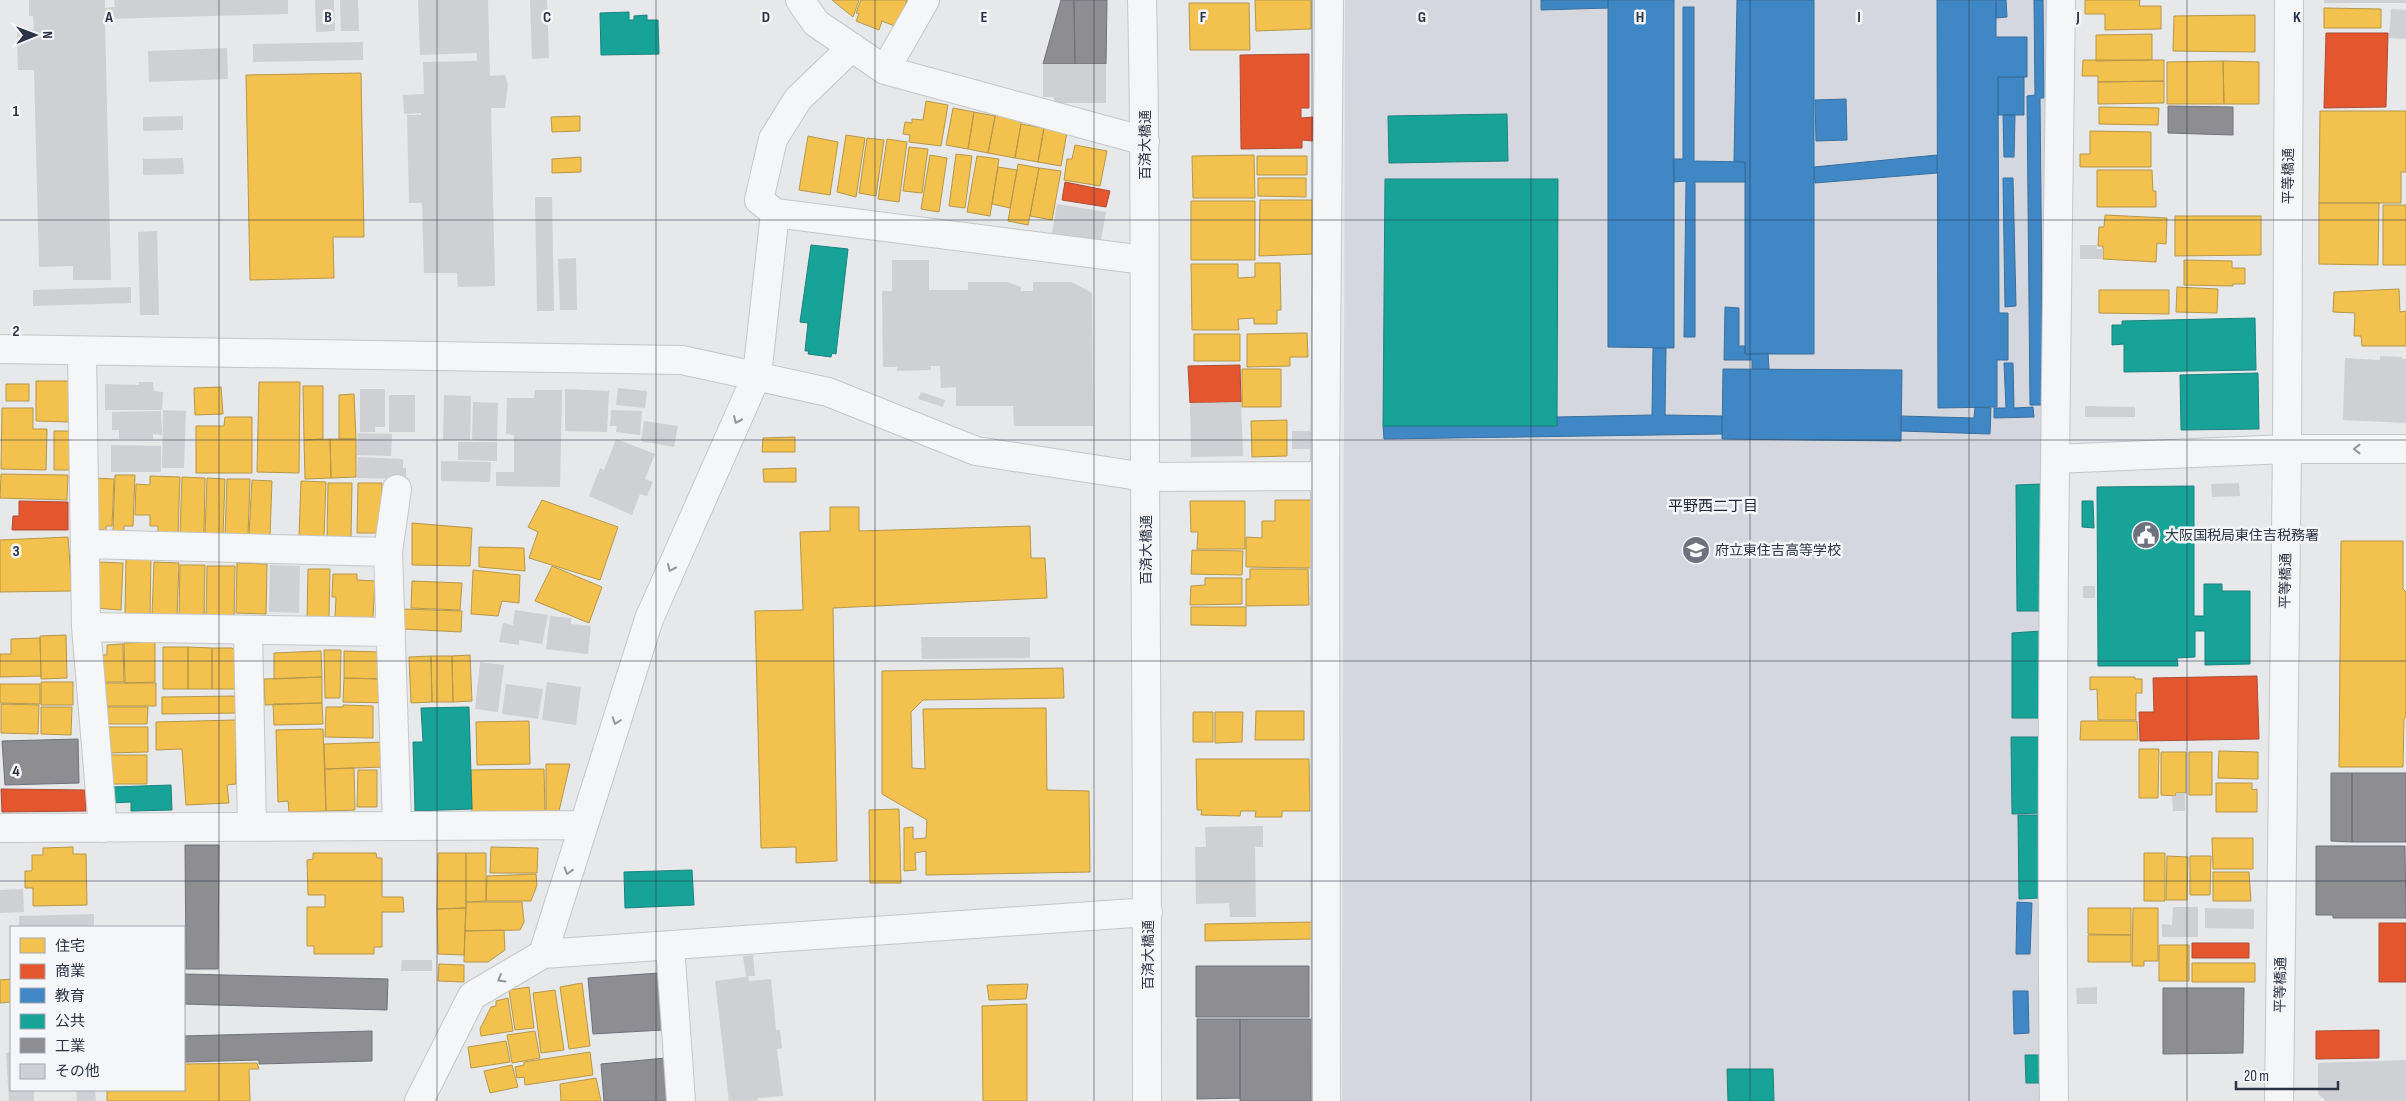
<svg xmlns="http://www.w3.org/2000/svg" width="2406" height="1101" font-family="'Sofia Sans Condensed','Noto Sans JP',sans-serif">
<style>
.built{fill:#d4d7dd}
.homes{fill:#f2c14e;stroke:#b6974b}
.shops{fill:#e4572e;stroke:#ac4c35}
.schools{fill:#3f88c5;stroke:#396f9f}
.public{fill:#17a398;stroke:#1d827f}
.industry{fill:#8d8d92;stroke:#70727b}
.building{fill:#ced0d3}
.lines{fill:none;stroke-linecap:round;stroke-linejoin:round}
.minor-casing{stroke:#c4c6c8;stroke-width:30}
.minor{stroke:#f5f6f7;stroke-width:28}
.oneway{stroke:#90959e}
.grid{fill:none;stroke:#2b3445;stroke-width:1;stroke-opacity:0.55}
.labels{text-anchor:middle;stroke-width:5;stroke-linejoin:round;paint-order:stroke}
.street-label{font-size:14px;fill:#2b3445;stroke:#f4f6f9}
.poi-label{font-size:14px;fill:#2b3445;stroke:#f4f6f9;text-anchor:start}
.neighbourhood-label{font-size:15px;fill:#1d2536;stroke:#f4f6f9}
.grid-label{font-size:16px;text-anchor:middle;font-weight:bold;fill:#2b3445;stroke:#f4f6f9;stroke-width:5;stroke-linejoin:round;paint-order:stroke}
</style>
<rect width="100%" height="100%" fill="#e6e8ea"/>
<path class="built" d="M1345 0H2053L2046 1101H1342Z"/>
<path class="homes" d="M832 0H859L853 17Z
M861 0H907L897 27 882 21 879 30 856 21 859 14 856 13Z
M1255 0H1311V29L1256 31Z
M2085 0H2140L2139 6H2161V29L2105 30V14H2085Z
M1189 3H1249L1250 50H1190Z
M2324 8 2381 9V28H2324Z
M2255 15V52L2173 51 2174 16Z
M2152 34V60L2096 61V35Z
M2083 60H2164V81L2098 82V76H2082Z
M2223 61 2224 104H2167V62Z
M2223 61 2259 62V104H2224Z
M361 73 364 237H333L334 278 250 280 246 75Z
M2164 81V103L2098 104V82Z
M926 101 948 105 941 146 909 142 910 135 903 134 905 122 912 123V119L923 120Z
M2099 107 2159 108 2158 125 2099 124Z
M953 108 974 112 968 149 946 145Z
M2320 111H2406V172H2401V203H2319Z
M974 112 995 116 988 153 968 149Z
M996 113 1022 118 1015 158 988 153Z
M580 116V131L552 132 551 117Z
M1021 124 1044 128 1038 162 1015 158Z
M1044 128 1067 132 1061 166 1038 162Z
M2090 131 2151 132V167H2080V154H2090Z
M846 135 865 138 856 197 837 192Z
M808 136 838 142 830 195 799 190Z
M867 138 884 140 876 196 859 193Z
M887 139 907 142 899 202 878 199Z
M1075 145 1107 151 1100 186 1064 180 1067 159H1072Z
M909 147 928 149 922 193 903 191Z
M956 154 972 156 965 208 949 206Z
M930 155 947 158 939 212 921 209Z
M1254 155 1255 198H1193L1192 156Z
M977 156 999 159 990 216 967 212Z
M1257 156H1307V175H1257Z
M581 157V172L552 173V159Z
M1018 164 1039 168 1028 225 1008 221Z
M998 167 1017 170 1010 208 992 204Z
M1039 168 1061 171 1052 220 1030 216Z
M2097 170H2152L2153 191H2156V207H2097Z
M1258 178H1306V197L1258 196Z
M1260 200H1314V254L1259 256Z
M1191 201H1255V260H1191Z
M2319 203H2379L2378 265 2319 264Z
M2383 205H2406V265H2383Z
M2105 215 2167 218 2166 244 2157 243 2156 262 2103 259V246H2098L2099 227H2104Z
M2175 216H2261V255L2175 256Z
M2184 260 2232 261V268H2245V284H2233V286L2184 285Z
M1255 263H1280L1281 310H1277V324H1254V318L1238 319 1239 330H1192L1191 264H1238V278L1255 277Z
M2177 287 2218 289 2217 313 2176 312Z
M2399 289 2400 312 2406 311V346H2362L2361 336H2354L2355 313 2333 312 2334 292Z
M2099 290H2169V314L2099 313Z
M1307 333 1308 357H1290V366L1247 367V334Z
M1194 334H1240V361H1194Z
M1242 369H1281V407H1242Z
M36 381H71L70 422 36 421Z
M259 382H300L299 473 257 472Z
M6 384H29V401H6Z
M303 386H323V439L304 440Z
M221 387 223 414 195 415 194 388Z
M354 394 356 439H339V395Z
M2 408H33V429H47L46 470 1 469Z
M225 417H252V473H196V426H224Z
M1287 420V456L1252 457 1251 421Z
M54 431H75V470H54Z
M795 437V452H762L763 438Z
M330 439H356V477L331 478Z
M330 439 331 478 305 479 304 440Z
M796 468V482H764L763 469Z
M1 474 68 475 67 500 0 498Z
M115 475H135L133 526H124V532L113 531Z
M150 476 180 477 178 535 158 534V526H150V515H135L136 484 150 485Z
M182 477 205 478 204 535H180Z
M92 478 114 479 112 526H106V530L95 529Z
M207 478 225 479 223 535H205Z
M227 479H250L248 537 225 536Z
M252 480 272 481 270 536 249 535Z
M301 481 326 482 324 538 299 537Z
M328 483H352L351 538 327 537Z
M358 483H382L381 533H357Z
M542 500 618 527 600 580 529 558 538 532 528 527Z
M1275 500H1312V568L1246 567V537L1262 538V521H1275Z
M1190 501H1245V549H1197L1198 532H1191Z
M830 507H859V531L1030 526 1031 558H1045L1047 598 833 608 837 861 796 863V847L761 848 755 611 803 610 800 532 830 531Z
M412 523 472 528 470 566 412 565Z
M68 537 72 591 0 592V540Z
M2341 541H2403V589L2406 592V717L2404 719 2403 767H2339Z
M479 547 524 548 525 571 479 567Z
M1192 550 1243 551 1242 575 1191 574Z
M126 558H151L150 616 125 615Z
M98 562 123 563 121 610 96 608Z
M154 562 179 563 177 616 152 615Z
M237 563 267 564 266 614 236 613Z
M180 565H205L204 618 179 617Z
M207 566H235L234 619 206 618Z
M552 566 602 587 589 623 535 601Z
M308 569H330L329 617H307Z
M1250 569H1308L1309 605 1246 606V579H1250Z
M473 570 520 575 519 603 502 601 498 616 471 614Z
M333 574H357V580L375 581 373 618 335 617 336 597H332Z
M1205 578H1242V604L1190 605 1191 586 1205 585Z
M412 581 462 583 460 610 411 608Z
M1191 607H1246V626L1191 625Z
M404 609 462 611 461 632 403 629Z
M66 635 67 678 41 679 40 636Z
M40 638 41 676 0 677V654H11V639Z
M155 642V682L125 683 124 643Z
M123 644 124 682H99L98 655H107V645Z
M163 647H188V689H163Z
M188 647 212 648V689H188Z
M212 648H232L237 652V689H212Z
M324 650H341L340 698H325Z
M321 651 322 677 274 679V653Z
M344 651 381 652V679L344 678Z
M470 655 472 701 453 702 452 656Z
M431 656 432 702 411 703 409 657Z
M431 656H452L453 702H432Z
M1063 668 1064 698 923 700 911 712 912 768 925 769 923 709 1046 708 1047 790 1089 791 1090 872 926 875V851L915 853 916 870 904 871V828L913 827V839L926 838 927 820 882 794V671Z
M322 677V703L265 705 264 679Z
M2090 677H2135V679H2142V693H2136V720H2098L2097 689 2090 690Z
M344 678 388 679V703L343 702Z
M41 682H73V705H41Z
M102 683H156V706H102Z
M0 684H40V704L0 703Z
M237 696 238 713 162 714V697Z
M322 703 323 724 274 725 273 704Z
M1 704 39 705 38 734 1 733Z
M343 705 373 706V738L325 737 326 707H343Z
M41 707H72L71 735 41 734Z
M104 707H148L147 724H104Z
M1256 711H1304V740H1255Z
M1193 712H1213V742H1193Z
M1215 712H1243L1242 742 1215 743Z
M236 720V784L227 785 229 803 186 805 182 749 156 750V722Z
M529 721 530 764 477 765 476 722Z
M2081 721H2137L2138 740H2080Z
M107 727H148V752L107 753Z
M323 729 326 811 289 812 288 801 278 802 276 730Z
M385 742V767L325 769 324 744Z
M2139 749H2159L2158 798H2139Z
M2219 751 2258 752V779L2218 778Z
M2161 752H2186V793H2176V796L2161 795Z
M2189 752H2212V795H2189Z
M109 755H147V784H109Z
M1196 759H1309L1310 811H1282V817H1255L1256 811H1241L1240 816 1201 815 1202 810H1197Z
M546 764H570L559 811H546Z
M354 768 355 810 326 811 325 769Z
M544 769 545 811 472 812 471 770Z
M358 770H377V807H357Z
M2216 783H2252V790L2257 789V812H2216Z
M899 809 901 883H870L869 810Z
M2212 838H2253V869H2213Z
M73 847V854H86L87 905 33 906V888H25V871H32V855H43V848Z
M491 847 538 848 537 873H490Z
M313 853H376L377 858H382V897H403L404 912H382V947H374V954H314V946H307V907H325V895H308L307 860 313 859Z
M438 853H466V908L437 909Z
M466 853H486V901L466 902Z
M2144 853H2165V901H2144Z
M2167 856 2188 857 2187 900H2166Z
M2190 856H2211L2210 895H2190Z
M2213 872H2249L2251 901H2213Z
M536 874 537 885 531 901H486L487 876Z
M466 902H522L524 922 520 930 465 931Z
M466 908 464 955 438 954 437 909Z
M2088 908H2131V935L2088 934Z
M2133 908H2158V961H2144V966H2132Z
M1312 922 1313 939 1205 941V924Z
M504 930 505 950 488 962H464L465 931Z
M2088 935H2131V962H2088Z
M2159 945H2189V981H2159Z
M2192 963H2255V982H2192Z
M439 964 464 965V982L438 981Z
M11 979V1002L0 1003V980Z
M582 983 590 1046 569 1049 560 987Z
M1028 984 1026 999 989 1000 987 985Z
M529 987 534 1028 515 1030 509 990Z
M555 990 564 1050 541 1053 533 993Z
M508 998 513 1031 481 1036 480 1029 491 1007 496 1006V1001Z
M1027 1004V1101H983L982 1006Z
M535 1031 540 1058 512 1063 507 1035Z
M506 1041 510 1062 471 1068 468 1047Z
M590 1052 593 1075 525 1085 524 1077 517 1078 515 1067 524 1065V1062Z
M257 1063 259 1069H249L250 1101H107V1090H184V1064Z
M512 1065 518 1087 490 1093 484 1071Z
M596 1078 601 1101H561L560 1084Z"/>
<path class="shops" d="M2326 33H2388L2386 107 2324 108Z
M1309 54V108H1301V118L1313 117V141L1302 140V148L1241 149 1240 55Z
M1065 182 1110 191 1106 207 1062 200Z
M1240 365 1241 402 1190 403 1188 366Z
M19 501 68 502V530H12L13 516H19Z
M2257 676 2259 739 2140 741 2139 712H2154L2153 678Z
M1 789 85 790 86 811 2 812Z
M2379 923H2406V982H2379Z
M2192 943H2249V958H2192Z
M2379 1030V1058L2316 1059V1031Z"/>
<path class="schools" d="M1541 0H1608V8L1541 10Z
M1608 0H1674V348L1608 347Z
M1737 0H1814V354H1745V162L1734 161Z
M1937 0H1996V37H2027V77H1998L1999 313H2008V360H1997V407L1938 408Z
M1996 0H2006L2007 17 1996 18Z
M2034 0H2043L2044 98H2040L2043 405H2030L2027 96 2035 95Z
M1683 7H1694V161L1745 162 1746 182H1695V337H1684L1686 181 1674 182 1673 159H1683Z
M1998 77H2024V115H1998Z
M1846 99 1847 140 1816 141 1815 100Z
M2003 115H2015L2014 157H2004Z
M1937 155V173L1815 183 1814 167Z
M2003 178H2013L2016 306 2005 307Z
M1725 307 1739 308V346H1745V354L1768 353 1769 369H1752V360H1724Z
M1653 348H1666L1665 415 1722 416V434L1384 439 1383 426H1557V417L1652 415Z
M2004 363H2013L2014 408 2033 407 2034 417 1994 418V408H2006Z
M1723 369 1902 370 1901 441 1722 439Z
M1975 407 1991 408 1990 434 1901 431V416L1974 418Z
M2017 902 2032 903 2030 954H2016Z
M2013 991H2028L2029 1033 2014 1034Z"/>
<path class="public" d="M629 12V20H634V16L647 15V20H658L659 54 601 55 600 13Z
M1507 114 1508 161 1389 163 1388 116Z
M1385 179H1558L1557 426H1383Z
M811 245 848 249 836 354 832 353 831 357 808 354 809 351H805L808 323 800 322Z
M2255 318 2256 370 2124 372V344L2112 345V325H2122V321Z
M2258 373 2259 429 2181 430 2180 375Z
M2041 484V611H2017L2016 485Z
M2194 486V616H2204V584H2222V591H2250V664L2205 665V631H2195V657L2177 658 2178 666H2098L2097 487Z
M2082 501H2093L2094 528 2082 527Z
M2041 631V718H2012V633Z
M469 707 472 809 415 811 413 742H423L421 708Z
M2011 737H2041L2042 813 2012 814Z
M171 785 172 810 131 811V802L112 803V787Z
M2018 815H2038L2039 898 2019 899Z
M692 870 694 905 625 908 624 872Z
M2025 1055H2041V1083H2026Z
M1727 1069H1773L1774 1101H1728Z"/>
<path class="industry" d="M1061 0H1074L1075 64H1043Z
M1074 0H1107L1106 64H1075Z
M2168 106 2233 107V135L2168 133Z
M78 739 79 783 5 785 2 741Z
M2331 773H2352V842L2331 841Z
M2352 773H2406V842H2352Z
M185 845H219L218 969H186Z
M2316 846H2405L2406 918H2333V915H2316Z
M1196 966H1309V1017H1196Z
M659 973 663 1030 593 1034 588 978Z
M184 974 388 979 387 1010 184 1004Z
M2163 988H2244L2243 1053 2163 1054Z
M1197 1019H1240V1098L1197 1099Z
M1240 1019H1311V1101H1240Z
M372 1031V1061L259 1064V1060L184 1062V1036Z
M666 1058 669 1101H604L601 1064Z"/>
<path class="building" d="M29 0H105V8L115 7 114 0H288V14L105 19 111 280H73V266L39 267 34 70H18L17 30 34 29 33 16H29Z
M315 0H334L335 31 316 32Z
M340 0H358L359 31H341Z
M418 0H488L490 76 505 75 508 84 505 108H491L495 286 458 287 457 273H424L422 203H409L407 115H421V113L404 114 403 95 424 94 423 62 477 61V53L420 55Z
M530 0H547L549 58 532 59Z
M2324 0H2406V3H2324Z
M2391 9 2406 10V39L2389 38Z
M363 42V60L253 62V44Z
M227 48 228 79 149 82 148 51Z
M1043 64H1106V103H1054V97H1043Z
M183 116V130L143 131V117Z
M183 158 184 174 143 175V159Z
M535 197H552L554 311H537Z
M1057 204 1106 212 1101 240 1052 233Z
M157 231 159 315H140L138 232Z
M2080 245H2097V249H2103V259H2080Z
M576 258 577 310H560L558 259Z
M892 260H929V290H968V282H1007L1021 287V291H1033V282H1072L1092 293 1093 426H1014L1013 406H956V387L941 388 940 366H931V370L897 371V367H883L882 291H892Z
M131 287V303L33 306V290Z
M2380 356 2402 357V359H2406V423L2343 420 2345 358 2380 360Z
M139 382H153L154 391 163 392 162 410H105V384L139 385Z
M618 388 647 391 645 408 616 405Z
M360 389H385V427H375V432H360Z
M565 389 609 391 607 432 565 431Z
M535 390H562L560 487 496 486V472H514V435L506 434 507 398H534Z
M921 392 945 400 943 407 918 399Z
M389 395H415V432H389Z
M444 395 471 396 470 440H443Z
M473 402 498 403 497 441 472 440Z
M1241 402 1243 456 1191 457 1190 403Z
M2085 406 2135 407V417H2085Z
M163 410 186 411 184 468H162Z
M611 410 642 411 640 435 616 432 617 426H610Z
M161 411 162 435 153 434V439H119V430H112V412Z
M644 421 678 426 674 447 641 441Z
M1292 431H1316V449H1292Z
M358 433 392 434 391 456 357 455Z
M616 439 655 454 645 479 653 482 647 496 640 494 632 515 589 496 600 468 604 470Z
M458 442H497V461L458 460Z
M111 445 161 446V472H111Z
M358 457 403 459V468H406V479L357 478Z
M441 461 491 462 490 482 441 481Z
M2239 483 2240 496 2212 497 2211 484Z
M270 565 300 566 299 613 269 612Z
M2083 586H2095V598H2083Z
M515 610 548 615 542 644 519 640V645L499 642 503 623 513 625Z
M550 616 571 618V624L591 626 588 654 546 649Z
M921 637H1030V658L922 659Z
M480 662 504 665 498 712 475 709Z
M547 682 581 687 576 725 542 720Z
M506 684 543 689 538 719 502 714Z
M2176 793H2185V811H2173L2172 796H2176Z
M1263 826V847H1255L1256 917H1230L1229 903 1196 904 1195 847H1206L1205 827Z
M23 889 24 912 0 913V890Z
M2173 907H2198V937H2162V924L2172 925Z
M2205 908 2254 909V929L2205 928Z
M94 914V927H19V916Z
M753 955 755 976H748L749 981 771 979 776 1030H780L782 1048 777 1049 783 1096 758 1098V1101H729L715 981 746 977 743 956Z
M402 960H432V971H401Z
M2097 987V1004H2077L2076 988Z
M11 1052V1090H34V1101H9L6 1053Z
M2406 1060V1101H2326L2318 1094V1063Z
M76 1090H95L96 1101H77Z"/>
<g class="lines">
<g class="minor-casing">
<path id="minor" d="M800 0 816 23 885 70 1145 141
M1142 0C1146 159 1144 317 1145 476 1146 684 1148 893 1147 1101
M852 47 798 99 773 139 759 200 775 213 1144 260
M885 70 925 0
M0 349 682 360 828 392 976 451 1145 477 1325 476
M82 351 86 627 103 828
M2055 459 2287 449H2406
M397 489 388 552 397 825
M85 544 388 552
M86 627 391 632
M248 630 252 826
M0 828 583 825
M670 945 681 1101
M543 954 649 619 757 375 775 213
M419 1101 472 996 543 954 1148 912
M1326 1101 1325 476 1329 0
M2054 1101C2050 734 2056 367 2061 0
M2279 1101 2287 449 2289 0"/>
</g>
<use href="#minor" class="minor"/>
</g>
<defs><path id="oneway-chevron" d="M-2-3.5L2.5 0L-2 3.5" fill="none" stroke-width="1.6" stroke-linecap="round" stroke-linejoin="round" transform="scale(1.25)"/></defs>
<g class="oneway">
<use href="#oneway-chevron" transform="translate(737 420) rotate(114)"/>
<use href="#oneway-chevron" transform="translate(2357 449) rotate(-180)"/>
<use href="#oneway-chevron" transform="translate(671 568) rotate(114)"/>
<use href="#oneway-chevron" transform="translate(616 721) rotate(108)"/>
<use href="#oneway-chevron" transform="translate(568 871) rotate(107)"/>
<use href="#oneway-chevron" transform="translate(501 979) rotate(149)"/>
</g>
<path class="grid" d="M219 0V1101M437 0V1101M656 0V1101M875 0V1101M1094 0V1101M1312 0V1101M1531 0V1101M1750 0V1101M1969 0V1101M2187 0V1101M0 220H2406M0 440H2406M0 661H2406M0 881H2406"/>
<defs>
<g id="civic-disc" transform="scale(1.4375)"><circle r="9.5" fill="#6c737f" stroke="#f4f6f9"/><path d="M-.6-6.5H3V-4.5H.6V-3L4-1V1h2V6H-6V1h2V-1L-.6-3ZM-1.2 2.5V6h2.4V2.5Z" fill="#fff"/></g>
<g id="school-disc" transform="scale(1.4375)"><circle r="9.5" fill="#6c737f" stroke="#f4f6f9"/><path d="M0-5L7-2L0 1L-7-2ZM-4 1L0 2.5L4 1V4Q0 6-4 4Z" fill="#fff"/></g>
</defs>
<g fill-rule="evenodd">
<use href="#civic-disc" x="2146" y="535"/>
<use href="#school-disc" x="1696" y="550"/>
</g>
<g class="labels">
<g class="street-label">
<text transform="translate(1145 145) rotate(-90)" y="5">百済大橋通</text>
<text transform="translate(2288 176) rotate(-90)" y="5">平等橋通</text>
<text transform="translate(1146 550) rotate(-90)" y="5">百済大橋通</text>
<text transform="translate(2285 581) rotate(-89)" y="5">平等橋通</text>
<text transform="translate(1148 955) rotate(-90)" y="5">百済大橋通</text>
<text transform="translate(2280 985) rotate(-89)" y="5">平等橋通</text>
</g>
<g class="poi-label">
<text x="2165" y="540">大阪国税局東住吉税務署</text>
<text x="1715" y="555">府立東住吉高等学校</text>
</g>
<g class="neighbourhood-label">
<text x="1713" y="511">平野西二丁目</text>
</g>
</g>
<g class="grid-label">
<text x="109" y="22">A</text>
<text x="328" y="22">B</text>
<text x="547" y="22">C</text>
<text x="766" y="22">D</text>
<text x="984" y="22">E</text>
<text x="1203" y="22">F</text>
<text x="1422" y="22">G</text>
<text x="1640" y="22">H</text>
<text x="1859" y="22">I</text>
<text x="2078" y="22">J</text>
<text x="2297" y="22">K</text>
<text x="16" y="116">1</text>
<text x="16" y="336">2</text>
<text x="16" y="556">3</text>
<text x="16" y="776">4</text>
</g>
<rect x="10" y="926" width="175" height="165" fill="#f4f6f9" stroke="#a4a8b1"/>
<rect x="20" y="938" width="25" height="15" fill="#f2c14e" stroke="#a4a8b1"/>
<text x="55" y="951" font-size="15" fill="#2b3445">住宅</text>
<rect x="20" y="964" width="25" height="15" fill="#e4572e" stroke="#a4a8b1"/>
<text x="55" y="976" font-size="15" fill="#2b3445">商業</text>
<rect x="20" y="988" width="25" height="15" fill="#3f88c5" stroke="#a4a8b1"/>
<text x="55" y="1001" font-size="15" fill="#2b3445">教育</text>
<rect x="20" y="1014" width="25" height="15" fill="#17a398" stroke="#a4a8b1"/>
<text x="55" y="1026" font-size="15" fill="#2b3445">公共</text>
<rect x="20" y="1038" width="25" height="15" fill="#8d8d92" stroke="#a4a8b1"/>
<text x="55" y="1051" font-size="15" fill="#2b3445">工業</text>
<rect x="20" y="1064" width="25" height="15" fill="#ced0d3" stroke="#a4a8b1"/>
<text x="55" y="1076" font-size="15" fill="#2b3445">その他</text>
<g transform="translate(35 35) rotate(89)" stroke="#f4f6f9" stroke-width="4" paint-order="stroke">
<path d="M0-4L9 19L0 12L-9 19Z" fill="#2b3445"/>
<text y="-8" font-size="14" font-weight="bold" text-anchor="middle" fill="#2b3445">N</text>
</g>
<path d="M2236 1081v8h102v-8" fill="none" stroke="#2b3445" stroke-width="2.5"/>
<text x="2244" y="1081" font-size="15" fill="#2b3445" stroke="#f4f6f9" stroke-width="4" paint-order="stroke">20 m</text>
</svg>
